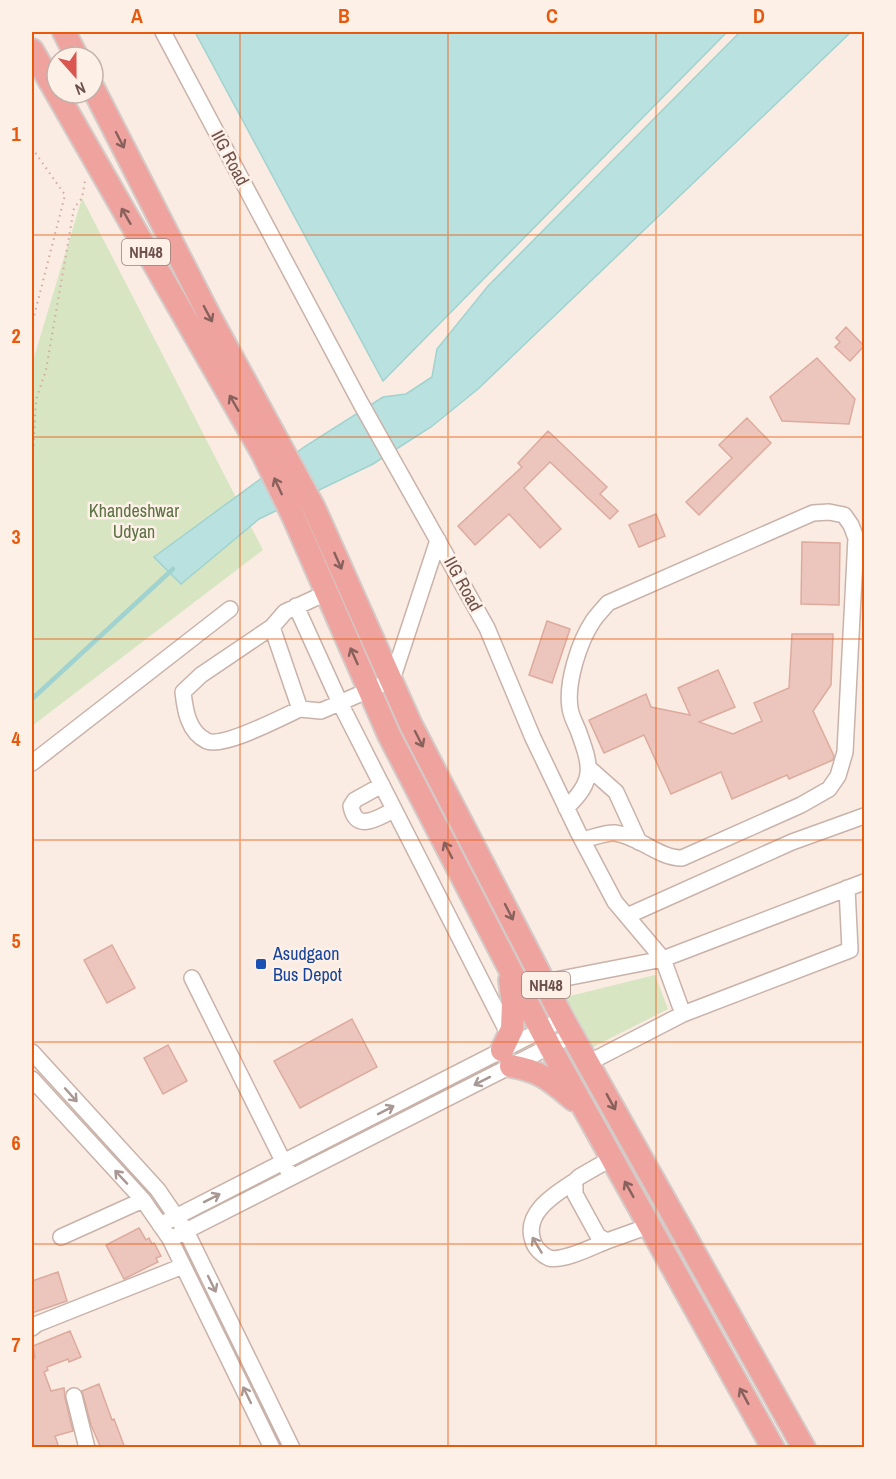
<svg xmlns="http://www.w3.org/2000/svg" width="896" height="1479" font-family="'Archivo Narrow',sans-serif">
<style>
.green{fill:#d7e5c2}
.water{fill:#b9e1df;stroke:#a0d2d0;stroke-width:1.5}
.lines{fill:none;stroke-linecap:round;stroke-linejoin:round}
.stream{stroke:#a0d2d0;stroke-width:4.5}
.building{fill:#ecc6bc;stroke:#ddaa9e;stroke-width:1.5}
.minor-casing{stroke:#c9b2aa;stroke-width:18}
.highway-casing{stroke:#d4cbc9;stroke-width:26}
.path{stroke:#d1a9a0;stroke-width:2;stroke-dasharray:1.5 4.5;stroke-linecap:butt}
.minor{stroke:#fff;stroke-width:15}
.highway{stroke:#efa39e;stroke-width:22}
.oneway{stroke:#88615c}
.oneway2{stroke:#a89793}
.grid{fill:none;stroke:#e8590c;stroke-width:1.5;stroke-opacity:0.55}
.transit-dot{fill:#1a4fb4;stroke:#fdf0e7;stroke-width:2}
.labels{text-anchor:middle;stroke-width:5;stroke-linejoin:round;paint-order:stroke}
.shield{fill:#fdf0e7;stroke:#99817a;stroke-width:1.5}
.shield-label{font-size:16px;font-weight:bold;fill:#6e514b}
.street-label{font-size:18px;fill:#6e514b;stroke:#fdf0e7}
.park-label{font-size:18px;fill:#5b7344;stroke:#fdf0e7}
.transit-label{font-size:18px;fill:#164399;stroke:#fdf0e7;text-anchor:start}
.neatline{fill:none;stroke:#e8590c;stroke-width:2}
.grid-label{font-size:20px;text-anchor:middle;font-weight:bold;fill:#e8590c}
</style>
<rect width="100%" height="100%" fill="#faece2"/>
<path class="green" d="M82 198 263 550 32 726V364Z
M655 975 668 1009 593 1047 566 997Z"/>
<path class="water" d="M195 32H727L383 381Z
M740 32H851L478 389 431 427 373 464 259 519 181 584 154 557 304 447 383 397 406 394 432 377 437 349 488 286Z"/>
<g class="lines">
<path class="stream" d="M32 699 173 569"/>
</g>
<path class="building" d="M846 327 864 346 850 361 835 347 840 342 836 338Z
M817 358 855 399 849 424 782 421 770 397Z
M747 418 771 443 699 515 686 502 732 458 719 445Z
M548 431 607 487 600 494 618 511 610 519 550 462 524 488 561 529 540 548 509 514 475 545 458 526 522 467 518 463Z
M656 514 665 536 639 547 629 525Z
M802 542 840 543 839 605 801 604Z
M547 621 570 629 552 683 529 675Z
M792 634H833L831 685 813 711 834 756 833 760 789 779 787 775 732 799 721 772 671 794 644 735 604 753 589 720 646 694 651 707 690 715 678 688 718 670 735 707 699 722 733 734 762 721 754 703 789 688Z
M112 945 135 988 107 1003 84 960Z
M352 1019 377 1067 300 1108 274 1061Z
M168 1045 187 1081 163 1094 144 1058Z
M139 1228 146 1240 149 1238 152 1244 154 1243 161 1256 156 1258 158 1262 124 1279 106 1245Z
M58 1272 67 1301 32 1313V1281Z
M70 1331 81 1357 69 1362 68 1359 47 1367 48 1370 44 1372 51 1391 64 1388 65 1398 73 1431 55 1436 59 1448H33L32 1442V1360L35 1358 33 1346Z
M99 1384 112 1420 114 1419 125 1448H101L91 1425 82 1391Z"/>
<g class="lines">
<g class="minor-casing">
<path id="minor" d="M163 32 360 402 487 628 533 738 578 832 615 902 663 959 683 1014
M326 593 285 612 272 627 300 709 321 711 392 680 438 540
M296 606 340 703 509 1035
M272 627 201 675 183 692C185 710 188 732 207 741 224 748 282 717 300 709
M32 763 230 609
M589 768 616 792 639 842
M382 785 355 800 351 806C356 834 379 817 394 810
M566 808C596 780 591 766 578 730 575 723 571 716 570 708 566 683 579 642 593 621 597 615 603 609 608 603L813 513 829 512 844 515 851 525 856 538 845 752 838 776 829 789 801 805 682 858C658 858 639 836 615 833 606 832 592 838 582 840
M627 916 792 842 864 816
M192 978 288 1171
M545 982 663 959 864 882
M32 1052 158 1190 186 1231 292 1448
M588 1063 683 1014 850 950 847 888
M32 1079 143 1200 170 1239 272 1448
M612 1158 579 1177 575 1181V1194L598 1236 607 1241 649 1226
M575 1181C555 1194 523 1213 533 1241 535 1248 542 1255 549 1258 563 1262 594 1246 607 1241
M160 1225 563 1019
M61 1237 143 1200
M170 1239 572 1035
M32 1328 37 1324 183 1266
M74 1396 87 1448"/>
</g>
<g class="highway-casing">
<path id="highway" d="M64 32 77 57
M32 50 263 454 294 518 389 735 550 1047 773 1448
M93 88 210 317 314 508 411 725 563 1019 804 1448
M502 1050 512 1029 513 1004 510 980
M511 1066C541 1071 551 1081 574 1100"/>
</g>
<path class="path" d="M32 148 65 195 32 324
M32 476 36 400 46 370 74 208 82 198 85 181"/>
<use href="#minor" class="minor"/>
<use href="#highway" class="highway"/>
</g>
<defs><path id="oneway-shaft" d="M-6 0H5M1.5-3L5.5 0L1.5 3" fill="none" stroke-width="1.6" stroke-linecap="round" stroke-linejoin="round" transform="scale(1.5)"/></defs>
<g class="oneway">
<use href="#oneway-shaft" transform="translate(120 140) rotate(63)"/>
<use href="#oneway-shaft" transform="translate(126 216) rotate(-120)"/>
<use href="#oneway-shaft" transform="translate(208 314) rotate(62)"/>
<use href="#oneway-shaft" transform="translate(234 403) rotate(-120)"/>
<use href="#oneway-shaft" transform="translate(278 486) rotate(-115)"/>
<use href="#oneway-shaft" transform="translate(338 561) rotate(66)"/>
<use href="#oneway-shaft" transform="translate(354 656) rotate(-114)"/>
<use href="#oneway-shaft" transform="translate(419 739) rotate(63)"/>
<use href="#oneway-shaft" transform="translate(448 850) rotate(-117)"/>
<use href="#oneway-shaft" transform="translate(509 912) rotate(63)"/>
<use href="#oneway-shaft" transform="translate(611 1102) rotate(61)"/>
<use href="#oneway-shaft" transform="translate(629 1189) rotate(-119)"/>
<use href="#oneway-shaft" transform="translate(744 1396) rotate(-119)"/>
</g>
<g class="oneway2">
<use href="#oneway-shaft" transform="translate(482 1081) rotate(153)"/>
<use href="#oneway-shaft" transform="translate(71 1095) rotate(48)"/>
<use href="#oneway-shaft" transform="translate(386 1110) rotate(-27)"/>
<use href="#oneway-shaft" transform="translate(121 1177) rotate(-133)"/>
<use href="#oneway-shaft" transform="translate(212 1198) rotate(-27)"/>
<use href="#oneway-shaft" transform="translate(537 1245) rotate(-121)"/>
<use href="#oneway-shaft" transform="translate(212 1284) rotate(64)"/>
<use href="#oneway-shaft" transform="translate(247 1395) rotate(-116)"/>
</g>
<path class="grid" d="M240 32V1448M448 32V1448M656 32V1448M32 235H864M32 437H864M32 639H864M32 840H864M32 1042H864M32 1244H864"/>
<rect class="transit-dot" x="255" y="958" width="12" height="12" rx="3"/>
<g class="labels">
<g class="shield">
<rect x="122" y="239" width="48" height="26" rx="4.5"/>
<rect x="522" y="972" width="48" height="26" rx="4.5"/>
</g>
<g class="shield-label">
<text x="146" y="258">NH48</text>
<text x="546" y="991">NH48</text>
</g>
<g class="street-label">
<text transform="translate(230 158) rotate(62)" y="6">IIG Road</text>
<text transform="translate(463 584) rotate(61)" y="6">IIG Road</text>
</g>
<g class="park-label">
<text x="134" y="517">Khandeshwar<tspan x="134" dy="21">Udyan</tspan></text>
</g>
<g class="transit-label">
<text x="273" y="960">Asudgaon<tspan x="273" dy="21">Bus Depot</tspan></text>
</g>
</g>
<rect width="896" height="1479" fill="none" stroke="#fdf0e7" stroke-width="66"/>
<g transform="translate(75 75) rotate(159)"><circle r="28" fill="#fdf0e7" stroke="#c4b0a9" stroke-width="1.5"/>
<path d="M0-4.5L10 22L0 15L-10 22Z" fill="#d95651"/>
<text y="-9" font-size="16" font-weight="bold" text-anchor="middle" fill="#6e514b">N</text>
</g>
<rect x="33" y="33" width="830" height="1413" class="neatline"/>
<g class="grid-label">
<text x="137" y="23">A</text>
<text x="344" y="23">B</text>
<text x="552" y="23">C</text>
<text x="759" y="23">D</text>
<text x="16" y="141">1</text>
<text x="16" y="343">2</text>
<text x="16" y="544">3</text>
<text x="16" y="746">4</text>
<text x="16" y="948">5</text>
<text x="16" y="1150">6</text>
<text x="16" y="1352">7</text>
</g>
</svg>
